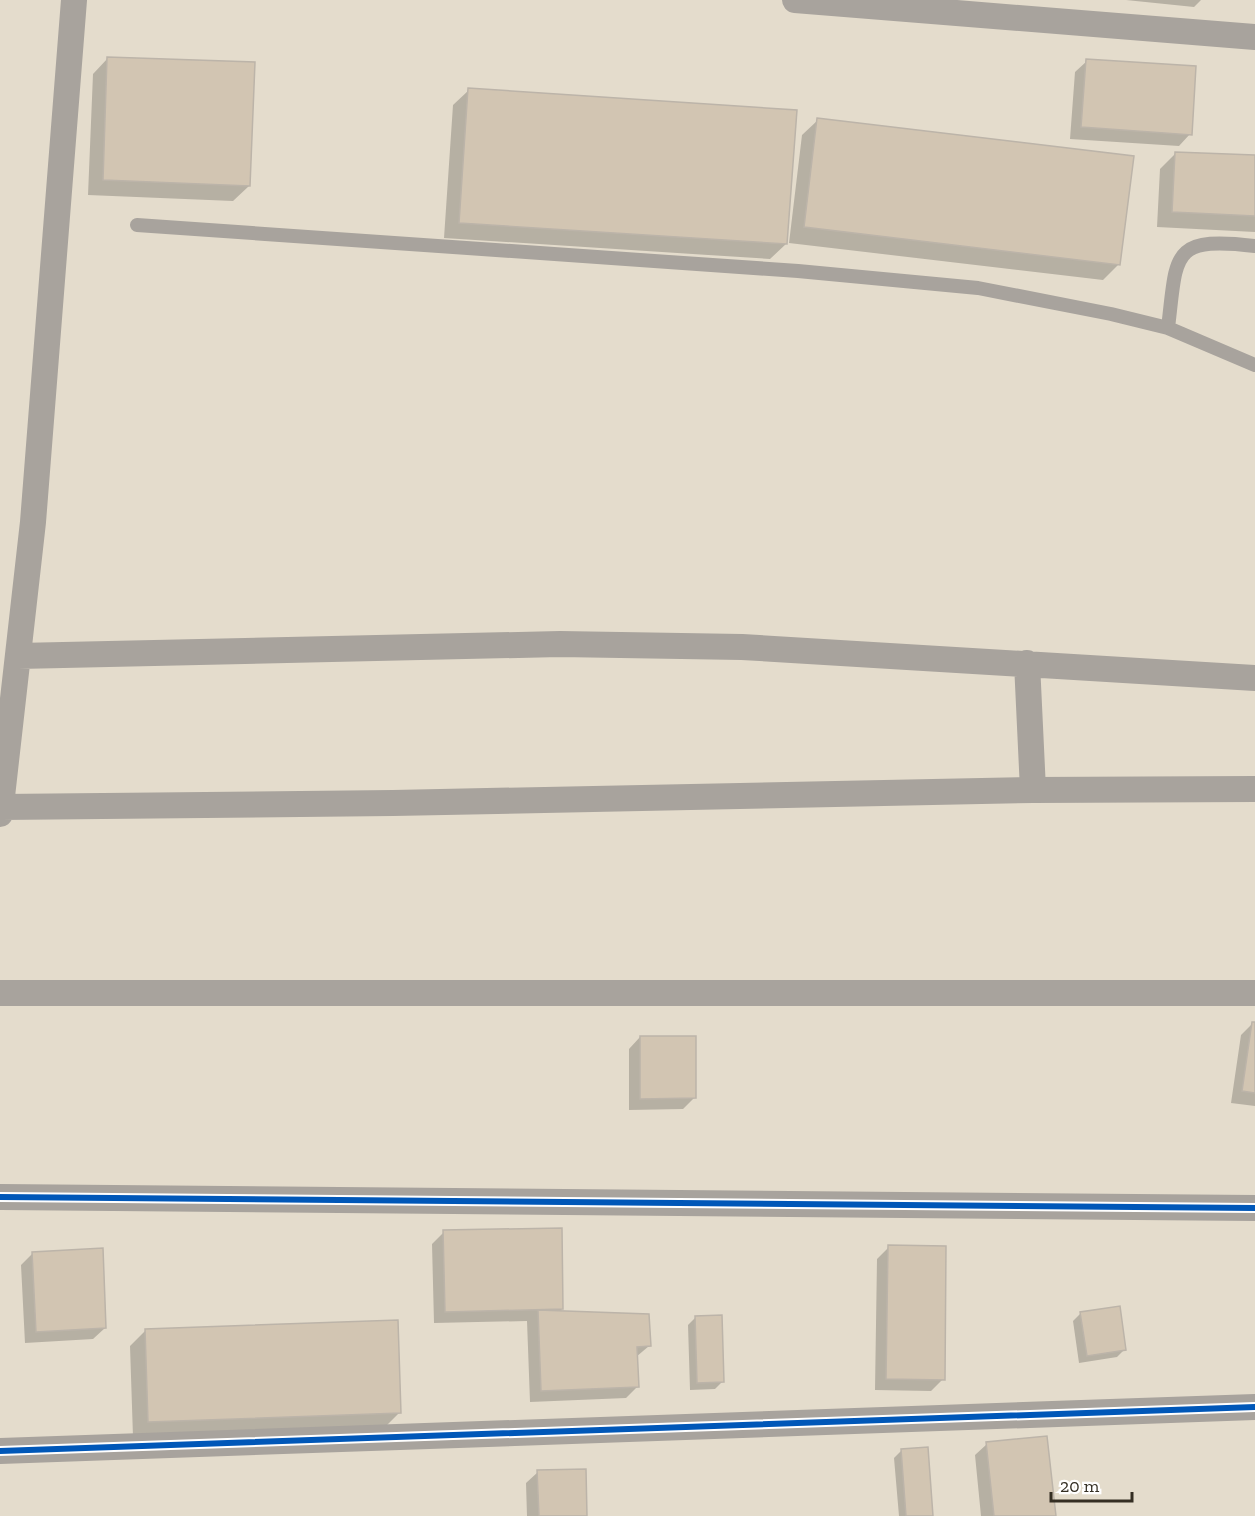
<svg xmlns="http://www.w3.org/2000/svg" width="1255" height="1516" font-family="'Zilla Slab',serif">
<style>
.shadow{fill:#0003}
.building{fill:#d2c5b2;stroke:#bcb4a9;stroke-width:1.5}
.lines{fill:none;stroke-linecap:round;stroke-linejoin:round}
.service{stroke:#a8a39d;stroke-width:14}
.minor{stroke:#a8a39d;stroke-width:26}
.cycleway-casing{stroke:#fff;stroke-width:10}
.cycleway{stroke:#0057b8;stroke-width:6}
</style>
<rect width="100%" height="100%" fill="#e4dccc"/>
<path class="shadow" d="M1126 0H1201L1194 7Z
M108 58 249 186 233 201 88 195 93 74Z
M1087 61 1190 134 1179 146 1070 139 1075 72Z
M469 90 786 244 770 259 444 238 453 105Z
M818 120 1119 264 1103 280 789 243 802 135Z
M1176 153 1255 157V232L1157 227 1160 169Z
M1253 1023 1255 1024V1106L1231 1103 1241 1035Z
M640 1037 694 1098 683 1109 629 1110V1049Z
M444 1232 562 1309 558 1312 649 1346 636 1357 637 1387 626 1398 530 1402 527 1321 434 1323 432 1244Z
M889 1247 943 1379 931 1391 875 1390 877 1259Z
M32 1254 105 1328 93 1339 25 1343 21 1265Z
M1081 1313 1125 1349 1117 1357 1079 1363 1073 1321Z
M696 1317 723 1381 715 1389 690 1390 688 1325Z
M145 1331 399 1413 384 1428 133 1437 130 1346Z
M987 1444 1054 1516H981L975 1455Z
M902 1450 932 1516H899L894 1458Z
M538 1472 585 1516H527L526 1483Z"/>
<path class="building" d="M107 57 255 62 250 186 103 180Z
M1086 59 1196 66 1192 135 1081 127Z
M468 88 797 110 787 244 459 223Z
M817 118 1134 156 1120 265 804 227Z
M1175 152 1255 155V216L1172 212Z
M1252 1022H1255V1093L1242 1091Z
M640 1036H696V1098L640 1099Z
M562 1228 563 1309 445 1312 443 1230Z
M888 1245 946 1246 945 1380 886 1379Z
M103 1248 106 1328 36 1332 32 1252Z
M1120 1306 1126 1350 1087 1356 1080 1312Z
M538 1310 649 1314 651 1346 637 1347 639 1387 541 1391Z
M722 1315 724 1382 697 1383 695 1316Z
M398 1320 401 1413 148 1422 145 1329Z
M1047 1436 1056 1516H994L986 1442Z
M928 1447 933 1516H906L901 1449Z
M586 1469 587 1516H539L537 1470Z"/>
<g class="lines">
<path class="service" d="M137 225 798 271 978 288 1111 314 1168 328 1255 365
M1168 328C1177 254 1170 236 1255 246"/>
<path class="minor" d="M795 0 1255 37
M18 656 560 644 742 647 1255 678
M1027 663 1033 790
M1 807 393 803 1033 790 1255 789
M0 814 33 522 74 0
M0 993H1255
M0 1197 1255 1208
M0 1451 1255 1407"/>
<g class="cycleway-casing">
<path id="cycleway" d="M0 1197 1255 1208
M0 1451 1255 1407"/>
</g>
<use href="#cycleway" class="cycleway"/>
</g>
<path d="M1051 1492v9h81v-9" fill="none" stroke="#342e23" stroke-width="3"/>
<text x="1060" y="1492" font-size="18" fill="#342e23" stroke="#ffffff" stroke-width="4.5" paint-order="stroke">20 m</text>
</svg>
